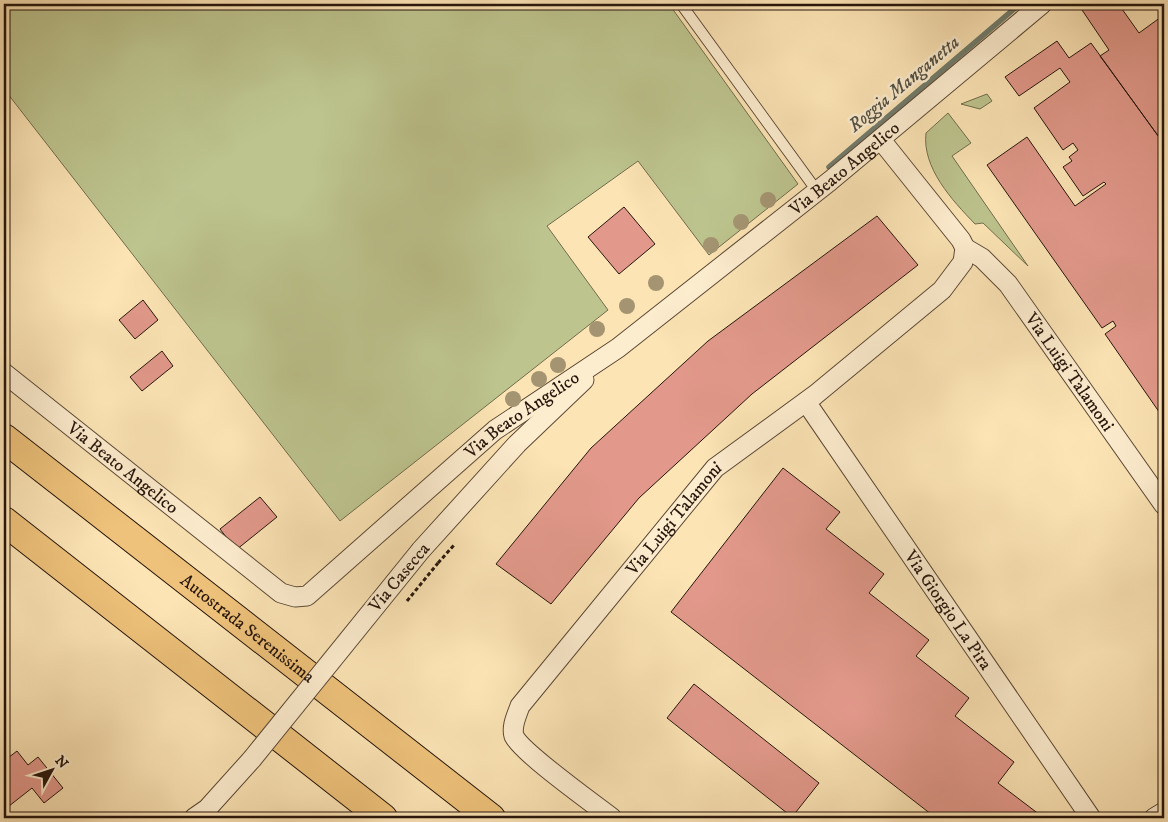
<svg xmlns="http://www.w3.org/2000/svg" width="1168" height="822" font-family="'IM FELL DW Pica',serif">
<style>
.green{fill:#bdc48e;stroke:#726c4d}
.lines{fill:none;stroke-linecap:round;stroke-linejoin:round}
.stream{stroke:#707b6b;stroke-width:5.5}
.building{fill:#e2998b;stroke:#27150c}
.service-casing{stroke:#5c4936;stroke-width:12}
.minor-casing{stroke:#5c4936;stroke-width:21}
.motorway-casing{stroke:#27150c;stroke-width:30}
.path{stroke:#27150c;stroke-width:3;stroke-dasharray:4 2.5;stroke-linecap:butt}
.service{stroke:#fdedcf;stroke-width:10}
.minor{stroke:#fdedcf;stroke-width:19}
.motorway{stroke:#eec27a;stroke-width:28}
.minor-bridge-casing{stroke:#5c4936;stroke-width:21;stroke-linecap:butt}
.path-bridge{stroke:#27150c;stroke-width:3;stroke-dasharray:4 2.5;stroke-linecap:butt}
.minor-bridge{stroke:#fdedcf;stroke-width:19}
.tree{fill:#a49471}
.labels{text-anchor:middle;stroke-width:5;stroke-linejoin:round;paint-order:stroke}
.street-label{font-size:18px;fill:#27150c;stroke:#fdedcf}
.water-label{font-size:19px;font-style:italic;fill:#515043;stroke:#fdedcf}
</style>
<rect width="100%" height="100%" fill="#fce4b5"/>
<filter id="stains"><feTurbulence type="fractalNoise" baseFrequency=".004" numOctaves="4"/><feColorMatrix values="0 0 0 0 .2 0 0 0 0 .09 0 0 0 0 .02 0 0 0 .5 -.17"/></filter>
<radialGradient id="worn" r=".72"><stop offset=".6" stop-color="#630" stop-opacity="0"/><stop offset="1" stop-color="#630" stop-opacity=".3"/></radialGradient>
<path class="green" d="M4 4H669L798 184 709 255 638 161 547 226 608 310 340 521 4 89Z
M987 94 992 101 980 109 961 104Z
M948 113 971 143 952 156 1028 266 983 223 975 224C952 200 922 168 926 133Z"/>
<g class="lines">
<path class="stream" d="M829 167 1020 4"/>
</g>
<path class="building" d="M1084 4H1131L1122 9 1139 33 1161 17 1164 20V144L1100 56 1109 50 1080 7Z
M1057 41 1069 58 1091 43 1164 144V419L1105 334 1116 326 1113 321 1102 328 987 165 1027 137 1075 206 1106 184 1104 182 1083 196 1063 167 1072 161 1069 157 1078 150 1073 143 1063 150 1034 108 1070 82 1060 68 1019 96 1005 77Z
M624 207 655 244 619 274 588 237Z
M877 216 918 265 752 394 639 498 551 604 496 564 591 448 708 341Z
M143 300 158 320 135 339 119 320Z
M162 351 173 366 142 391 130 377Z
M783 468 840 512 826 529 884 574 869 593 929 640 916 656 969 698 955 716 1014 762 998 783 1044 818H936L671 612Z
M260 497 277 517 236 550 220 529Z
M694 684 819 783 792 817 667 718Z
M17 751 28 765 38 757 63 788 44 803 32 788 4 810V761Z"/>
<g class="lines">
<g class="service-casing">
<path id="service" d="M681 4 817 191"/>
</g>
<g class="minor-casing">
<g id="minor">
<path id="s1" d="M965 248 982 258 1008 284 1164 505"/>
<path id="s2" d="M4 373 281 593 295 597 307 596 495 430 618 348 830 181 1042 4"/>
<path id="s3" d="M806 402 1091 818"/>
<path d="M421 550 517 444 584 380"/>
<path d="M194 818 207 809 252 759"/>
<path id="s4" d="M612 818C594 804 521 752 514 736 511 726 517 715 520 706L715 468 815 395 942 290 963 262 965 248 961 240 881 140"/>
<path d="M1154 818 1164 812"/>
</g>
</g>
<g class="motorway-casing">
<g id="motorway">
<path id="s5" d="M4 438 491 818"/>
<path d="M4 521 383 818"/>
</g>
</g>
<path class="path" d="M438 563 454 545"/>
<use href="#service" class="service"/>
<use href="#minor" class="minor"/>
<use href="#motorway" class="motorway"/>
<g class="minor-bridge-casing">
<path id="minor-bridge" d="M252 759 421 550"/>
</g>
<path class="path-bridge" d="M407 601 438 563"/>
<use href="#minor-bridge" class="minor-bridge"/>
</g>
<g class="tree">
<circle cx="768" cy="200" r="8"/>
<circle cx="741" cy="222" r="8"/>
<circle cx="711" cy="245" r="8"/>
<circle cx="656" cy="283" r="8"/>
<circle cx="627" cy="306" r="8"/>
<circle cx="597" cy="329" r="8"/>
<circle cx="558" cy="365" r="8"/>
<circle cx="539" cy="379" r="8"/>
<circle cx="513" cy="399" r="8"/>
</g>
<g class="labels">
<g class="street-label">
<text dy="6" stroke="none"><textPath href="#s2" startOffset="1068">Via Beato Angelico</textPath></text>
<text dy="6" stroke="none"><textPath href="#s1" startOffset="164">Via Luigi Talamoni</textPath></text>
<text dy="6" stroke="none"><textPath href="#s2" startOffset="662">Via Beato Angelico</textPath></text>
<text dy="6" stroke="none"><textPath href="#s2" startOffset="152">Via Beato Angelico</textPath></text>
<text dy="6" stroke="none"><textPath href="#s4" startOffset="402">Via Luigi Talamoni</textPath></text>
<text transform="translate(399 577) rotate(-50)" y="6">Via Casecca</text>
<text dy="6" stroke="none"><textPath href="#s3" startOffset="252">Via Giorgio La Pira</textPath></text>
<text dy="6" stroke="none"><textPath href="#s5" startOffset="309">Autostrada Serenissima</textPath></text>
</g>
<g class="water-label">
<text transform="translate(903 83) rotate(-40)" y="7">Roggia Manganetta</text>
</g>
</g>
<rect width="1168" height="822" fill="none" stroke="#fce4b5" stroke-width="20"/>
<rect x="5" y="5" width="1158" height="812" fill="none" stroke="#27150c" stroke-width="2.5"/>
<rect x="10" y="10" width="1148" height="802" fill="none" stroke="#27150c"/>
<g transform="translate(52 770) rotate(50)" stroke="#fdedcf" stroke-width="4" paint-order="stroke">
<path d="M0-4L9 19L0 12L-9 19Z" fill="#27150c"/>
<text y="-8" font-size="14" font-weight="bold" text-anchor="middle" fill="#27150c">N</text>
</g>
<rect width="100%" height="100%" filter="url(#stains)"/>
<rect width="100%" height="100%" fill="url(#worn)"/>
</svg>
